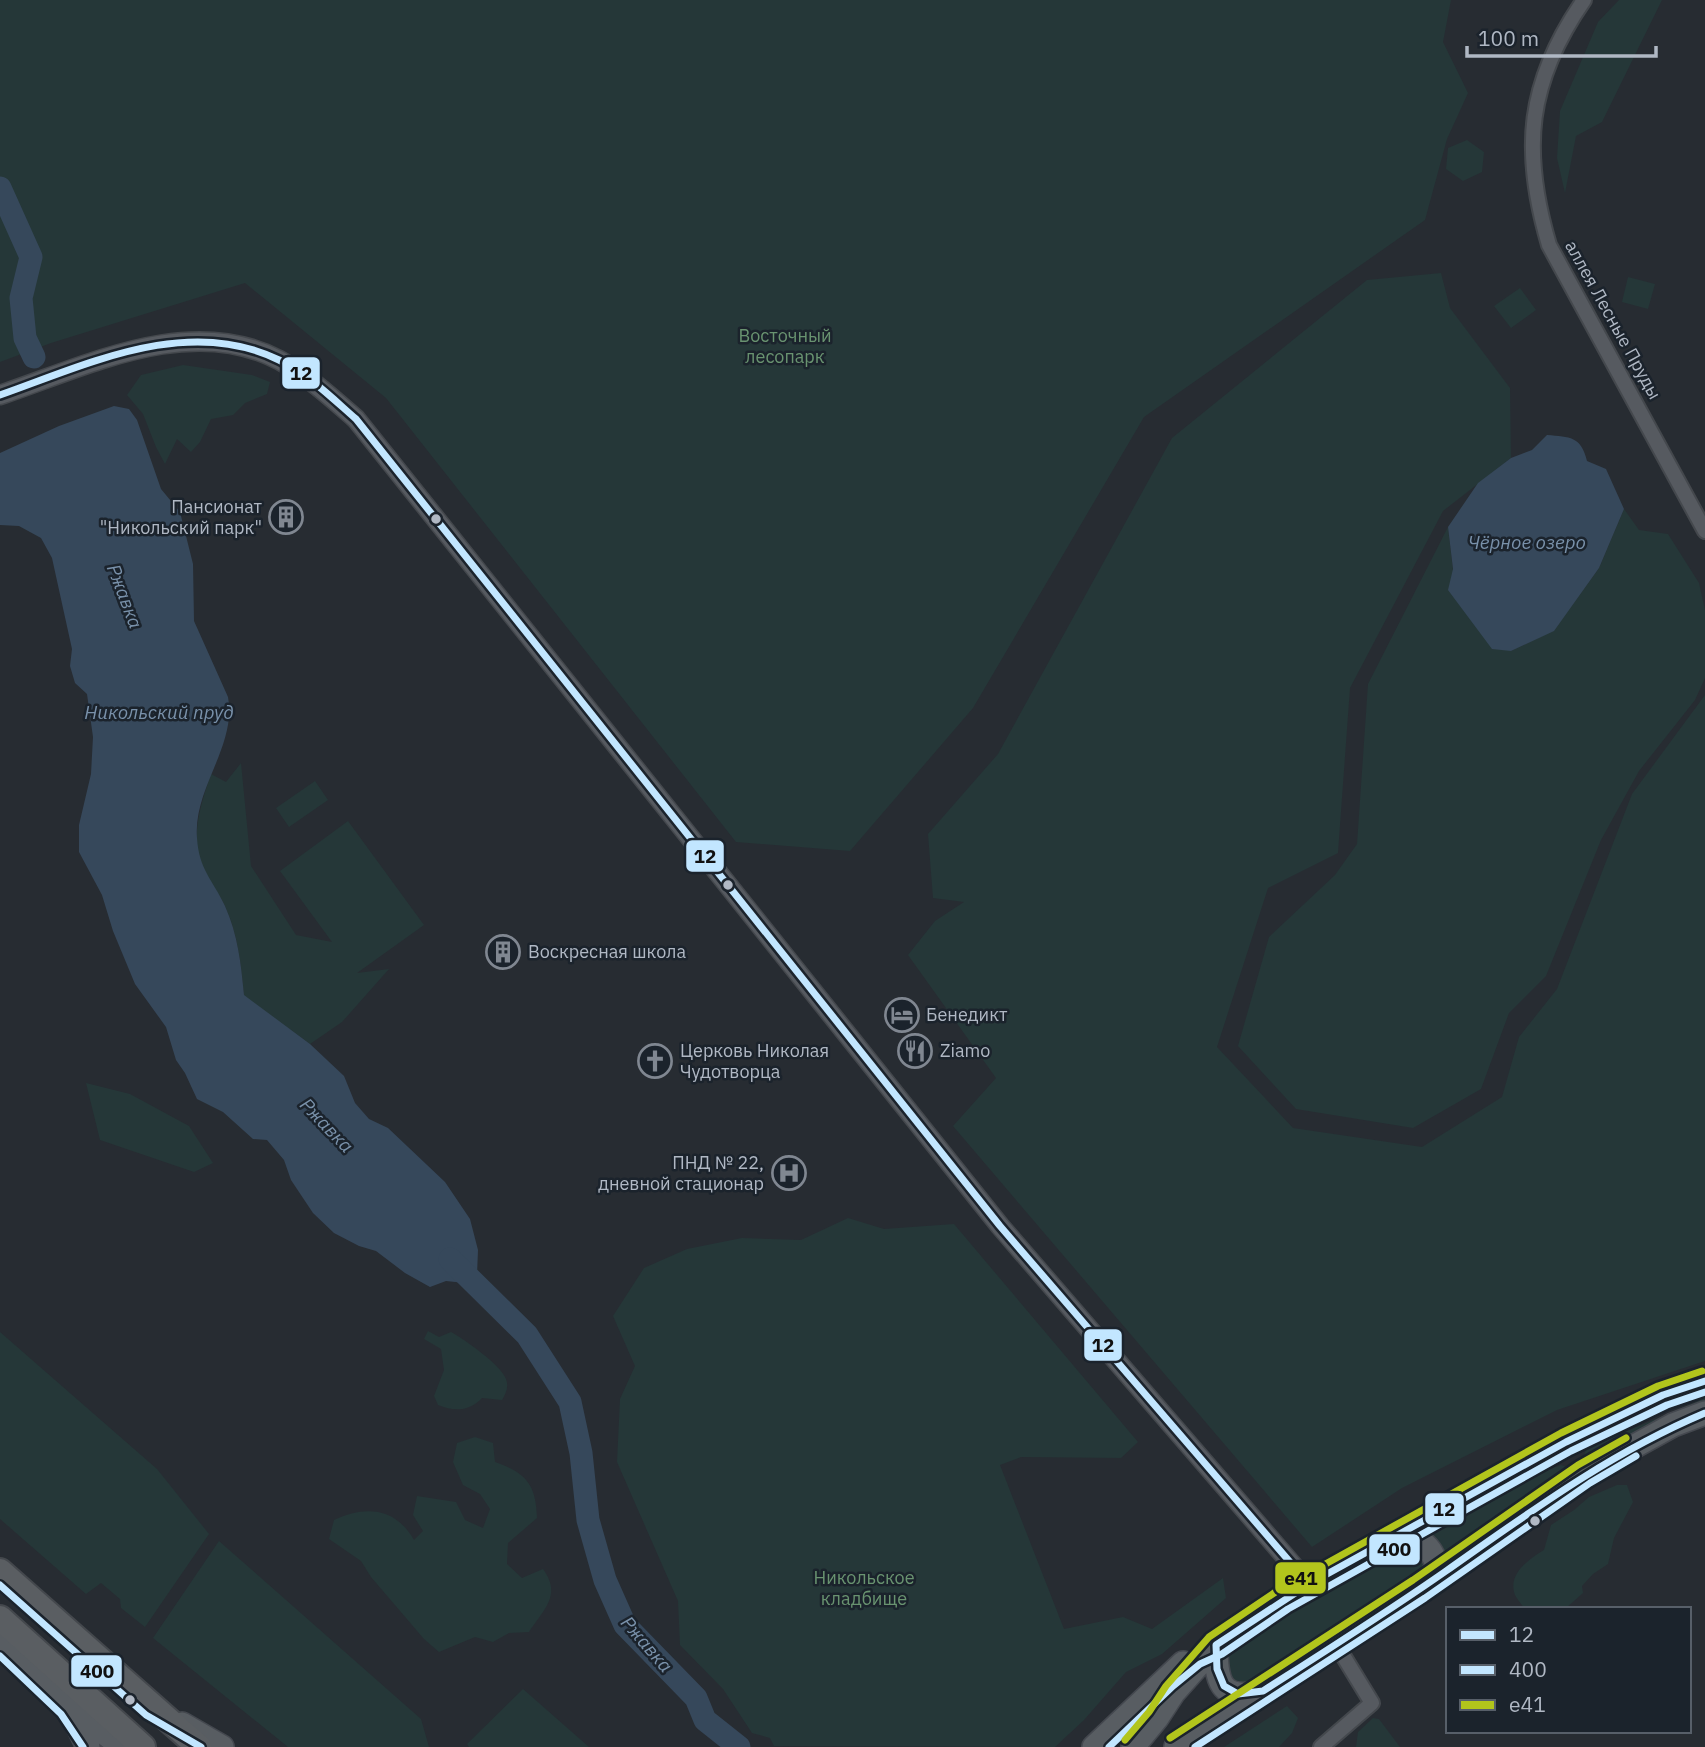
<svg xmlns="http://www.w3.org/2000/svg" width="1705" height="1747" font-family="'IBM Plex Sans',sans-serif">
<style>
.green{fill:#253738}
.water{fill:#36485b}
.lines{fill:none;stroke-linecap:round;stroke-linejoin:round}
.river{stroke:#36485b;stroke-width:23}
.minor-casing{stroke:#44484d;stroke-width:18}
.tertiary-casing{stroke:#44484d;stroke-width:21}
.primary-casing{stroke:#44484f;stroke-width:26}
.trunk-casing{stroke:#44484d;stroke-width:28}
.minor{stroke:#565a60;stroke-width:14}
.tertiary{stroke:#565a60;stroke-width:18}
.primary{stroke:#585d62;stroke-width:23}
.trunk{stroke:#5a5e62;stroke-width:24}
.bus-1-casing{stroke:#1b232c;stroke-width:12}
.bus-2-casing{stroke:#1b232c;stroke-width:12}
.bus-3-casing{stroke:#1b232c;stroke-width:12}
.bus-1{stroke:#c2e6ff;stroke-width:7}
.bus-2{stroke:#c2e6ff;stroke-width:7}
.bus-3{stroke:#b2c51c;stroke-width:7}
.bus-dot{fill:#b0b8c4;stroke:#1b232c;stroke-width:2.5}
.labels{text-anchor:middle;stroke-width:5;stroke-linejoin:round;paint-order:stroke}
.street-label{font-size:18px;fill:#b0b8c4;stroke:#1b232c}
.park-label{font-size:18px;fill:#699370;stroke:#1b232c}
.poi-label{font-size:18px;fill:#b0b8c4;stroke:#1b232c;text-anchor:start}
.water-label{font-size:19px;font-style:italic;fill:#7991aa;stroke:#1b232c}
.line-badge{stroke:#1b232c;stroke-width:2.5}
.pale-badge-label{font-size:19px;text-anchor:middle;font-weight:bold;fill:#111}
</style>
<rect width="100%" height="100%" fill="#272c32"/>
<path class="green" d="M0 0H1451L1443 42 1468 93 1447 139 1425 220 1144 417 973 708 850 851 736 842 386 398 245 283 51 343 0 362Z
M1619 0H1662L1602 122 1576 136 1565 193 1557 158 1560 111 1598 22Z
M1467 140 1484 152 1482 172 1463 181 1446 169 1448 148Z
M1441 273 1450 308 1510 388 1511 458 1443 511 1350 688 1338 853 1268 888 1217 1047 1293 1128 1422 1147 1502 1097 1519 1037 1557 989 1632 794 1705 695V1361L1557 1410 1402 1488 1312 1547 953 1126 996 1078 908 955 935 921 964 902 933 898 928 834 998 754 1172 438 1367 280Z
M1628 277 1655 284 1648 309 1622 302Z
M1520 288 1536 310 1511 328 1494 306Z
M183 365 252 375 270 382 267 394 245 403 233 415 211 419 200 442 191 452 177 439 165 464 156 447 143 414 127 395 141 375Z
M1624 509 1639 530 1668 534 1699 583 1705 610V678L1695 700 1639 771 1601 840 1546 976 1509 1013 1481 1089 1413 1128 1296 1109 1238 1046 1269 937 1335 875 1357 844 1368 684 1448 527 1453 570 1511 651 1554 630 1599 568Z
M241 763 251 866 296 935 332 942 280 871 348 821 424 925 357 973 389 969 342 1022 310 1044 244 996C241 964 238 935 225 906 219 893 209 882 203 869 189 839 201 803 211 774L226 782Z
M315 781 328 800 289 827 276 808Z
M86 1083 130 1094 189 1126 213 1163 194 1172 100 1140Z
M848 1218 884 1229 954 1224 1138 1442 1121 1458 1021 1457 1000 1465 1064 1629 1123 1617 1152 1629 1223 1578 1226 1598 1162 1654 1126 1672 1084 1720 1055 1747 774 1746 770 1738 752 1733 723 1689 680 1645 678 1601 617 1462 620 1399 635 1366 613 1316 644 1268 687 1249 742 1238 801 1240Z
M428 1331 439 1337 451 1332C464 1339 501 1365 506 1379 509 1387 506 1393 502 1400L482 1398C470 1411 455 1412 438 1405L434 1396 444 1370 441 1349 424 1339Z
M0 1332 157 1469 209 1534 145 1627 121 1608 120 1599 101 1583 86 1594 0 1519Z
M1705 1398V1406L1673 1418 1589 1458 1584 1455 1587 1448Z
M475 1437 493 1443 495 1462C526 1473 536 1484 537 1518L508 1543 507 1564 522 1578 543 1569C562 1595 544 1609 529 1632L509 1633 493 1642 475 1637 439 1652 424 1639 371 1577 361 1561 329 1539 334 1520C366 1505 396 1508 414 1540L423 1531 413 1515 417 1496 456 1502 465 1520 483 1528 490 1509 480 1494 463 1485 453 1462 457 1443Z
M1561 1465 1570 1468 1568 1476 1444 1564C1443 1548 1438 1537 1423 1530L1520 1480Z
M1617 1485H1627L1633 1502 1614 1538 1608 1564 1593 1574 1582 1586 1583 1593 1565 1609H1525C1522 1605 1517 1599 1515 1595 1507 1574 1529 1559 1544 1550L1551 1525 1574 1510 1589 1497Z
M219 1541 421 1719 429 1747H288L153 1638Z
M1399 1546 1423 1553 1427 1570 1262 1685 1236 1684C1224 1670 1225 1663 1232 1646Z
M523 1689 589 1747H469L467 1744Z
M1287 1706 1298 1718 1292 1733 1279 1747H1224Z
M1373 1718 1379 1719 1400 1747H1356L1358 1732Z"/>
<path class="water" d="M114 406 129 409 137 420 161 489 180 512 193 564 194 621 228 697C237 746 193 788 197 838 199 870 213 880 225 906 238 935 241 964 244 995L310 1044 344 1076 355 1103 369 1119 388 1128 445 1182 470 1219 478 1250 477 1275 465 1283 446 1281 430 1287 405 1273 376 1251 359 1246 334 1233 313 1213 291 1180 284 1160 267 1140 253 1139 223 1112 197 1099 185 1073 176 1060 166 1027 135 984 113 931 102 895 79 852V825L91 774 93 737 87 694 75 683 70 666 72 649 52 558 41 538 19 526 0 525V453L59 426Z
M1547 435C1570 437 1581 436 1587 461L1606 469 1624 509 1599 568 1554 631 1511 651 1492 649 1448 590 1453 569 1448 527 1478 483 1511 458 1532 450Z"/>
<g class="lines">
<path class="river" d="M0 188 31 257 21 298 25 338 34 357
M450 1259 527 1335 570 1402 581 1453 588 1520 605 1580 625 1625 696 1698 705 1720 739 1747"/>
<g class="minor-casing">
<path id="minor" d="M1584 0C1527 82 1521 150 1549 245L1705 531
M1321 1747 1372 1703 1336 1644"/>
</g>
<g class="tertiary-casing">
<path id="tertiary" d="M0 395C87 366 190 313 279 360 308 376 332 398 356 419L1000 1226 1309 1584"/>
</g>
<g class="primary-casing">
<path id="primary" d="M1391 1538C1417 1540 1427 1537 1437 1565L1429 1582
M0 1642 69 1707 123 1747
M1216 1645C1216 1680 1219 1702 1261 1692
M70 1710 88 1747
M182 1724 222 1747
M1094 1747 1183 1663
M1133 1747 1157 1718 1174 1692 1216 1645 1283 1600 1566 1442 1663 1395 1705 1381
M1176 1747 1419 1589 1584 1474 1673 1425 1705 1413"/>
</g>
<g class="trunk-casing">
<path id="trunk" d="M0 1571 199 1747
M0 1618 143 1747"/>
</g>
<use href="#minor" class="minor"/>
<use href="#tertiary" class="tertiary"/>
<use href="#primary" class="primary"/>
<use href="#trunk" class="trunk"/>
<g class="bus-1-casing">
<path id="bus-1" d="M0 395C88 364 188 315 279 360 308 374 332 398 356 419L1000 1226 1309 1584
M1705 1381 1663 1395 1566 1442 1309 1584 1216 1645 1217 1669 1224 1686 1238 1694 1263 1691C1324 1652 1386 1613 1446 1571 1530 1512 1610 1453 1705 1413"/>
</g>
<g class="bus-2-casing">
<path id="bus-2" d="M0 1585 146 1715 201 1747
M0 1656 61 1714 83 1747
M1109 1747 1173 1686 1200 1664 1222 1654 1288 1609 1571 1451 1667 1405 1705 1392
M1195 1747 1425 1598 1590 1483 1636 1456"/>
</g>
<g class="bus-3-casing">
<path id="bus-3" d="M1170 1738 1413 1580 1578 1465 1626 1438
M1125 1740 1149 1712 1166 1686 1209 1637 1277 1591 1561 1433 1658 1386 1702 1371"/>
</g>
<use href="#bus-1" class="bus-1"/>
<use href="#bus-2" class="bus-2"/>
<use href="#bus-3" class="bus-3"/>
</g>
<defs>
<g id="building-ring" transform="scale(1.75)"><circle r="9.5" fill="#1b232c" stroke="#808791" stroke-width="1.5"/><path d="M-4-6H4V6H1V3H-1V6H-4ZM-2.5-4.3h1.7v1.8h-1.7ZM.8-4.3h1.7v1.8H.8ZM-2.5-1h1.7V.8h-1.7ZM.8-1h1.7V.8H.8Z" fill="#808791"/></g>
<g id="hotel-ring" transform="scale(1.75)"><circle r="9.5" fill="#1b232c" stroke="#808791" stroke-width="1.5"/><path d="M-6-4.5h1.5V1H6V5H4.5V3h-9V5H-6ZM-4 0a1.8 1.8 0 1 1 3.6 0ZM.5 0V-2.5h3Q6-2.5 6 0Z" fill="#808791"/></g>
<g id="restaurant-ring" transform="scale(1.75)"><circle r="9.5" fill="#1b232c" stroke="#808791" stroke-width="1.5"/><path d="M-5-6h1v4h1v-4h1v4h1v-4h1v5L-1.5 .5V6h-2V.5L-5-1ZM5-6V6H3V1.5H1.5Q1.5-4 5-6Z" fill="#808791"/></g>
<g id="church-ring" transform="scale(1.75)"><circle r="9.5" fill="#1b232c" stroke="#808791" stroke-width="1.5"/><path d="M-1.2-6h2.4v3.5h3.3v2.4h-3.3V6h-2.4V-.1h-3.3v-2.4h3.3Z" fill="#808791"/></g>
<g id="hospital-ring" transform="scale(1.75)"><circle r="9.5" fill="#1b232c" stroke="#808791" stroke-width="1.5"/><path d="M-5-5h3v3.5h4V-5h3V5h-3V1.5h-4V5h-3Z" fill="#808791"/></g>
</defs>
<g fill-rule="evenodd">
<use href="#building-ring" x="286" y="517"/>
<use href="#building-ring" x="503" y="952"/>
<use href="#hotel-ring" x="902" y="1015"/>
<use href="#restaurant-ring" x="915" y="1051"/>
<use href="#church-ring" x="655" y="1061"/>
<use href="#hospital-ring" x="789" y="1173"/>
</g>
<g class="bus-dot">
<circle cx="436" cy="519" r="6"/>
<circle cx="728" cy="885" r="6"/>
<circle cx="1535" cy="1521" r="6"/>
<circle cx="130" cy="1700" r="6"/>
</g>
<g class="labels">
<g class="street-label">
<text transform="translate(1613 320) rotate(61)" y="6">аллея Лесные Пруды</text>
</g>
<g class="park-label">
<text x="785" y="342">Восточный<tspan x="785" dy="21">лесопарк</tspan></text>
<text x="864" y="1584">Никольское<tspan x="864" dy="21">кладбище</tspan></text>
</g>
<g class="poi-label">
<text x="262" y="513" text-anchor="end">Пансионат<tspan x="262" dy="21">"Никольский парк"</tspan></text>
<text x="528" y="958">Воскресная школа</text>
<text x="926" y="1021">Бенедикт</text>
<text x="680" y="1057">Церковь Николая<tspan x="680" dy="21">Чудотворца</tspan></text>
<text x="940" y="1057">Ziamo</text>
<text x="764" y="1169" text-anchor="end">ПНД № 22,<tspan x="764" dy="21">дневной стационар</tspan></text>
</g>
<g class="water-label">
<text x="1527" y="549">Чёрное озеро</text>
<text transform="translate(125 596) rotate(69)" y="7">Ржавка</text>
<text x="159" y="719">Никольский пруд</text>
<text transform="translate(327 1125) rotate(46)" y="7">Ржавка</text>
<text transform="translate(647 1644) rotate(49)" y="7">Ржавка</text>
</g>
</g>
<g class="line-badge">
<rect x="281" y="356" width="40" height="34" rx="7" fill="#c2e6ff"/>
<rect x="685" y="839" width="40" height="34" rx="7" fill="#c2e6ff"/>
<rect x="1083" y="1328" width="40" height="34" rx="7" fill="#c2e6ff"/>
<rect x="1424" y="1492" width="41" height="34" rx="7" fill="#c2e6ff"/>
<rect x="1368" y="1533" width="53" height="33" rx="7" fill="#c2e6ff"/>
<rect x="1274" y="1561" width="53" height="34" rx="7" fill="#b2c51c"/>
<rect x="70" y="1654" width="53" height="34" rx="7" fill="#c2e6ff"/>
</g>
<g class="pale-badge-label">
<text x="301" y="380">12</text>
<text x="705" y="863">12</text>
<text x="1103" y="1352">12</text>
<text x="1444" y="1516">12</text>
<text x="1394" y="1556">400</text>
<text x="1301" y="1585">е41</text>
<text x="97" y="1678">400</text>
</g>
<rect x="1446" y="1607" width="245" height="126" fill="#1b232c" stroke="#575f69" stroke-width="2"/>
<rect x="1460" y="1630" width="35" height="10" fill="#c2e6ff" stroke="#575f69" stroke-width="2"/>
<text x="1509" y="1642" font-size="21" fill="#b0b8c4">12</text>
<rect x="1460" y="1665" width="35" height="10" fill="#c2e6ff" stroke="#575f69" stroke-width="2"/>
<text x="1509" y="1677" font-size="21" fill="#b0b8c4">400</text>
<rect x="1460" y="1700" width="35" height="10" fill="#b2c51c" stroke="#575f69" stroke-width="2"/>
<text x="1509" y="1712" font-size="21" fill="#b0b8c4">е41</text>
<path d="M1467 46v10h189v-10" fill="none" stroke="#b0b8c4" stroke-width="3.5"/>
<text x="1478" y="46" font-size="21" fill="#b0b8c4" stroke="#1b232c" stroke-width="5" paint-order="stroke">100 m</text>
</svg>
